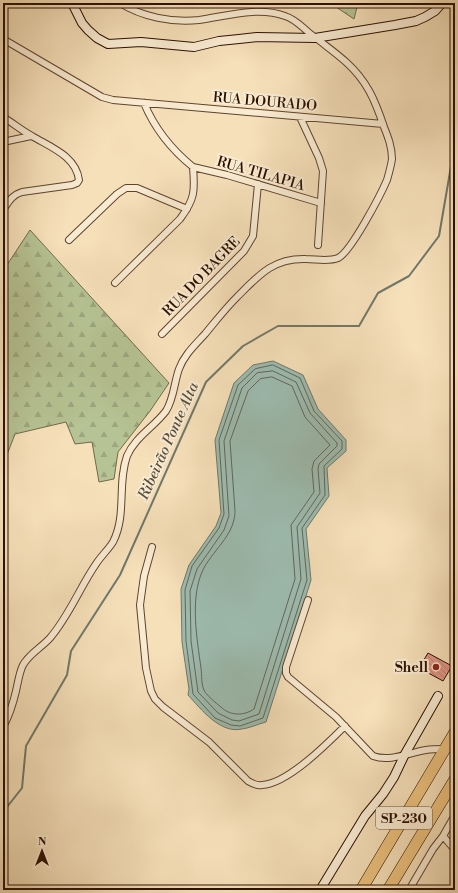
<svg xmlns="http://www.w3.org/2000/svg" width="458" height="893" font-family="'Libre Bodoni',serif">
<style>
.forest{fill:url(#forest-firs);stroke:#716a4a}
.water{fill:#9dbdb1;stroke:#70786a}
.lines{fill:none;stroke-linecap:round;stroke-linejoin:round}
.shore{stroke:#646658;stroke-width:1}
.stream{stroke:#70786a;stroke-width:2}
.building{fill:url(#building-back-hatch);stroke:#2c1000}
.street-casing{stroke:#5e442e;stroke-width:8}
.secondary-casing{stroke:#2c1000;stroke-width:10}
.highway-casing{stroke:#2c1000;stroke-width:12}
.street{stroke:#f9ebd2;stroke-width:6}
.secondary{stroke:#f9ebd2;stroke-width:8}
.highway{stroke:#ebc07d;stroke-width:11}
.poi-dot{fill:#8f2418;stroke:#f9ebd2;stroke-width:1.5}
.labels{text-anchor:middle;stroke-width:4;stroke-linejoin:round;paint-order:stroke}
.shield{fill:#f9ebd2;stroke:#6a523f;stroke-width:1}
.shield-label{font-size:13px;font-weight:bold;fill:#2c1000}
.street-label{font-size:14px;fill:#2c1000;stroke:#f9ebd2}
.poi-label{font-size:14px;font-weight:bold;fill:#2c1000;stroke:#f9ebd2;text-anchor:end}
.water-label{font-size:15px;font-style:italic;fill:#544d3e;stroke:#f9ebd2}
</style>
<defs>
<pattern id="forest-firs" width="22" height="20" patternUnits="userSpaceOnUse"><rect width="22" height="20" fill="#b6c394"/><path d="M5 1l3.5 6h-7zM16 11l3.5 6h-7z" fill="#9da67e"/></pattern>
<pattern id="building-back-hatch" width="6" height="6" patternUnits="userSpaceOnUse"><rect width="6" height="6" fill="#e09686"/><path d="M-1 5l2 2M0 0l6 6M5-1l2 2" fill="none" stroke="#c08072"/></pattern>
</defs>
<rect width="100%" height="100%" fill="#f6e0ba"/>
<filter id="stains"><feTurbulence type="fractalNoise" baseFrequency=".005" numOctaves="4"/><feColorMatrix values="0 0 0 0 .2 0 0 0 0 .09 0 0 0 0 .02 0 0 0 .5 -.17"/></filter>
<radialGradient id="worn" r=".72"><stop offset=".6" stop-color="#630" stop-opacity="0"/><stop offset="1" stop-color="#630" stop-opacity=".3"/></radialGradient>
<path class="forest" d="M330 3H358L354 19Z
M30 230 169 383 150 411 118 452 114 479 99 482 92 442 75 444 66 422 15 434 3 465V271Z"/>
<path class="water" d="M273 361 303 375 318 409 346 440V451L327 468 329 496 306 529 311 580 266 722C258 724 250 728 242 729 220 734 201 709 188 695L189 689 182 642 181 589 189 565 216 526 221 513 215 440 234 383 253 365Z"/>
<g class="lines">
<path class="shore" d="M273 365 300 378 314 411 342 441V449L324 466 325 495 302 528 307 580 263 718 240 726 231 725 215 718 193 694 186 641 185 590 192 566 219 528 224 514 219 440 238 385 255 369Z
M273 371 296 382 310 413 337 443V446L319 464 318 469 320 493 297 527 301 579 259 714 239 721 232 720 218 713 198 692 191 641 190 591 197 569 224 530 229 516 224 441 242 388 257 373Z
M272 377 292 386 305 417 330 445 314 461 312 469 314 492 291 525 295 579 254 709C244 716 230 716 221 707 217 704 205 694 204 690 201 684 202 675 201 668 197 639 190 600 202 572 211 551 235 536 235 511L230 441 248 391 260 379Z"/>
<path class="stream" d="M3 812 22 788 26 746 67 675 71 651 120 575 206 382 243 346 278 326H359L378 293 409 276 439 236 455 143"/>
</g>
<path class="building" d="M428 653 452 666 443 681 419 668Z"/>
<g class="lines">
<g class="street-casing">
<path id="street" d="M3 39 102 97 113 100 383 124
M3 117C13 123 22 131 32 136 50 147 76 156 79 180L77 183 72 185 22 192C12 195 9 201 3 210
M300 117 319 158 323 171 318 245
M3 142 31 136
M193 167 227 175 321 203
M69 240 117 194 126 188H137L187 209
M115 283 180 219C195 199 195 191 193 167 172 150 154 127 144 103
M162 334 244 251 253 236 258 184
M152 547 144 576 140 605 146 668 151 691 155 699 163 707 209 742 248 781C253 784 257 786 262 785 287 784 327 744 345 726
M308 600 286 667V673L288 677 336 717 373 756C390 762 408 753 426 750 432 749 439 749 445 749
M3 727C9 716 13 704 16 691 18 683 19 673 23 665 29 654 42 647 50 638 69 616 80 587 96 564 101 556 108 550 113 542 127 515 117 484 127 456 135 437 154 427 166 411 174 398 174 383 179 369 184 355 195 345 205 334 215 322 225 309 237 297 259 275 273 258 306 259 316 259 328 262 338 258 351 252 381 194 387 180 389 173 391 166 392 159 392 147 388 137 384 127 375 100 367 81 346 62 336 53 326 46 316 38 305 31 298 20 285 16 258 6 227 16 199 20 173 23 142 17 120 3
M443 836 455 815
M409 890 433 849 443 836 455 850"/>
</g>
<g class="secondary-casing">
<path id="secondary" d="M72 3 82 23 88 30 97 38 108 44 141 42 194 47 219 41 239 39 257 37 315 38 395 25 416 21 425 17 435 11 442 3
M320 890 365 816 383 794 394 777 405 754 438 696"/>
</g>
<g class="highway-casing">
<path id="highway" d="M361 890 455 732
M388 890 455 779"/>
</g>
<use href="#street" class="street"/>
<use href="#secondary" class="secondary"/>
<use href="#highway" class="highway"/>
</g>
<circle class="poi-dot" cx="436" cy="667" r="4"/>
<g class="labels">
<rect class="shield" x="376" y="807" width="56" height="22" rx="3"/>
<g class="shield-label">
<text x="404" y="823">SP-230</text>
</g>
<g class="street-label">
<text transform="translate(265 101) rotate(5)" y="5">RUA DOURADO</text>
<text transform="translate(261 173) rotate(16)" y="5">RUA TILAPIA</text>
<text transform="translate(201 276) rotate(-46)" y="5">RUA DO BAGRE</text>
</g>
<g class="poi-label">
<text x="428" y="672">Shell</text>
</g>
<g class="water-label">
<text transform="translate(168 441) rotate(-66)" y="5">Ribeirão Ponte Alta</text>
</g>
</g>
<rect width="458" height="893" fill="none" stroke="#f6e0ba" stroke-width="16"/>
<rect x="4" y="4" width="450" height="885" fill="none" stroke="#2c1000" stroke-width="2"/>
<rect x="8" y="8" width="442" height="877" fill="none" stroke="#2c1000"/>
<g transform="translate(42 851)" stroke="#f9ebd2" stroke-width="3" paint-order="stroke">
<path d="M0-3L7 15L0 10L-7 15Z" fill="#2c1000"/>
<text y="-6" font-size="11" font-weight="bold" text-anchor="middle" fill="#2c1000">N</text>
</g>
<rect width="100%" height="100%" filter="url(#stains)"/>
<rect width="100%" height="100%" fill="url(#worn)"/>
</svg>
